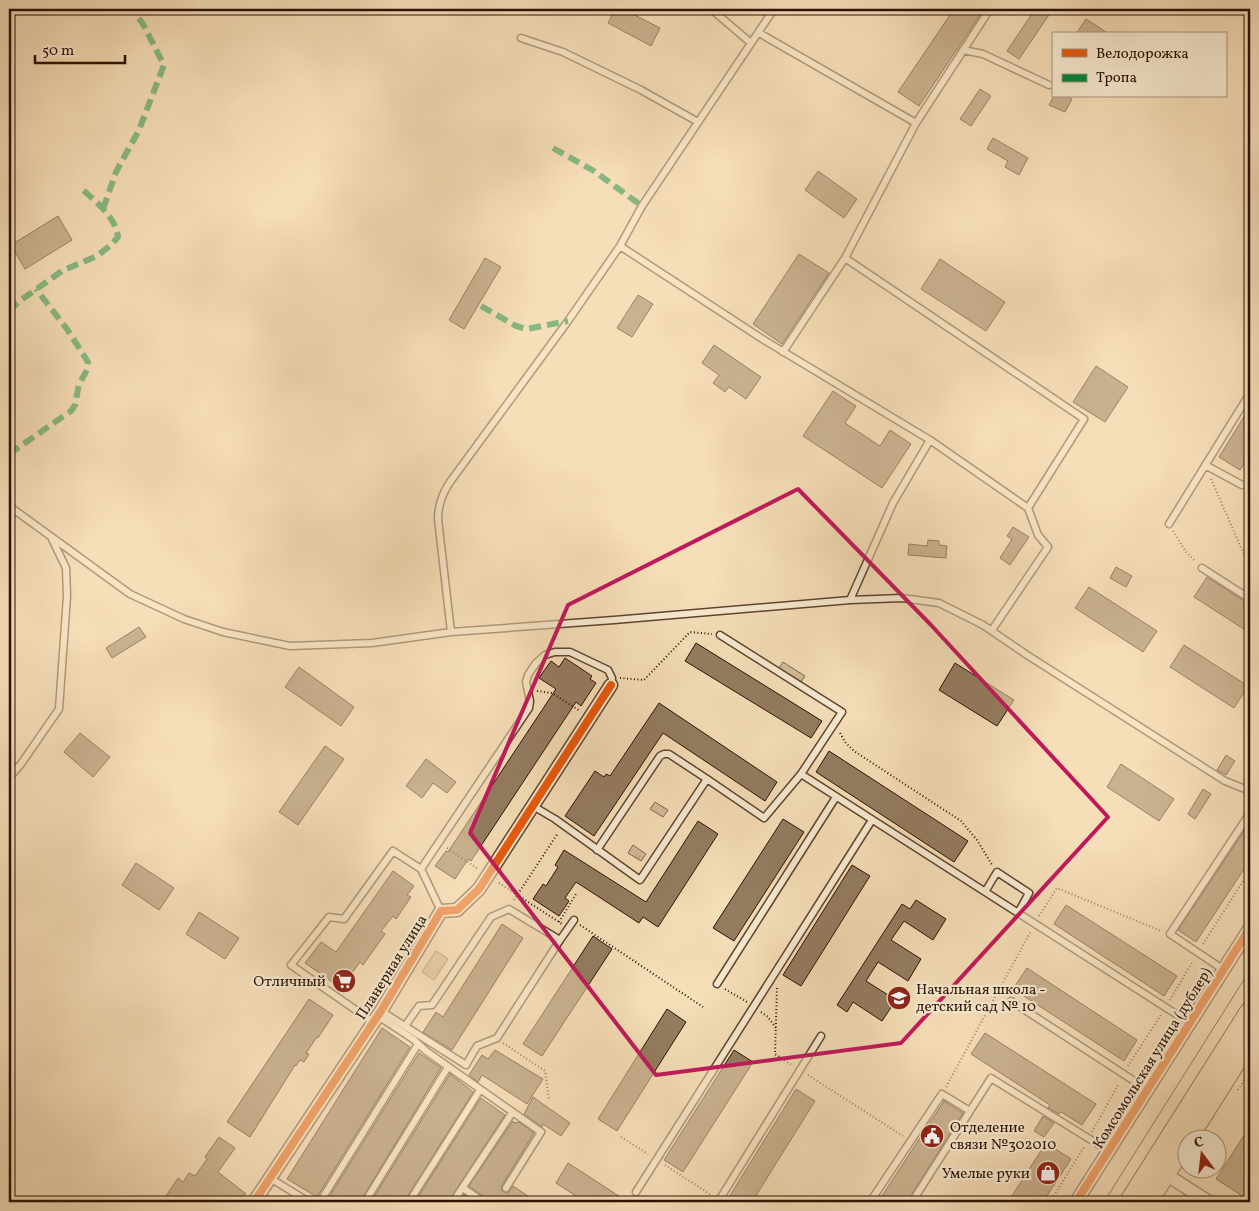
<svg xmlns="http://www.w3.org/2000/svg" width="1259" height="1211" font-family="Vollkorn,serif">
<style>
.park{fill:url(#park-tufts);stroke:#7f664c}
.building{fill:#947c60;stroke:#2b1100}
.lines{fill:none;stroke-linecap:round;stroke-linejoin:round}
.lane-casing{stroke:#5e442e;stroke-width:9}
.street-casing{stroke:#5e442e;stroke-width:15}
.primary-casing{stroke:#2b1100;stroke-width:21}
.path{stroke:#2b1100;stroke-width:2;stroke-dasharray:1 2.5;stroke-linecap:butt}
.lane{stroke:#f8ead1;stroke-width:6}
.street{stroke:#f8ead1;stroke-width:12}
.primary{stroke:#f5deb8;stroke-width:19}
.tram{stroke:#2b1100;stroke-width:1}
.quiet{stroke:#00873e;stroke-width:6;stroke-dasharray:12 6;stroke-linecap:butt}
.cycleway-casing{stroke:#f8ead1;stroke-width:11}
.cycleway{stroke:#e8590c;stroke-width:8}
.marked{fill:none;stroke:#c2185b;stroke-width:4;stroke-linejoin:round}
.labels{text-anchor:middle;stroke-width:4.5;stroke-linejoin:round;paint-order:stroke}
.street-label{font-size:15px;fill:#2b1100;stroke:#f8ead1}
.poi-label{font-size:15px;fill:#2b1100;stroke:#f8ead1;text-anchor:end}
</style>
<defs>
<pattern id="park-tufts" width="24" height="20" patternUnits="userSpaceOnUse" patternTransform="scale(1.25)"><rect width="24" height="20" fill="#d3bb99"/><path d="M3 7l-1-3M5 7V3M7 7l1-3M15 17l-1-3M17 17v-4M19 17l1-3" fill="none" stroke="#b5a082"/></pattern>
</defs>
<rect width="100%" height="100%" fill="#f5deb8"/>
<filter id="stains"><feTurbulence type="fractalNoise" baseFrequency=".004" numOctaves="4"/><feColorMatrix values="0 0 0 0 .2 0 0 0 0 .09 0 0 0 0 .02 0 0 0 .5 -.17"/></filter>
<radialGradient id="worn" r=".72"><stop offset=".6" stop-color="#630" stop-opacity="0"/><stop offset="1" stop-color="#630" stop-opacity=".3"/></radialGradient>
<path class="park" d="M783 662 805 676 801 682 779 668Z
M655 802 668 810 663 817 650 809Z
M633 845 646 854 641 861 628 853Z
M436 951 448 959 434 980 422 972Z"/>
<path class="building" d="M615 9H623L660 28 651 46 608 23Z
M954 9H984L919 106 898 92Z
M1035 9H1053L1019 59 1007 51Z
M1086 19 1097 26 1109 34H1076Z
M980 89 991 96 971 126 960 119Z
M1054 96H1065L1072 99 1065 112 1049 105Z
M993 138 1028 158 1019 175 1005 167 1008 161 987 149Z
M818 171 857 199 844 218 805 190Z
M58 216 72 240 25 269 11 245Z
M799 254 829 273 782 344 753 324Z
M485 258 501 267 464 329 449 320Z
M940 259 1005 302 986 331 921 289Z
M638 295 653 304 632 337 617 328Z
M714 345 761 377 746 399 729 387 725 392 713 383 719 375 702 363Z
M1096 366 1128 387 1105 422 1073 402Z
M833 391 856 406 845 423 880 446 890 430 911 444 882 488 803 436Z
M1250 407V453L1240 470 1219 457Z
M1013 527 1029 537 1010 565 1000 558 1012 539 1007 536Z
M928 540 939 541V545L947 546 946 558 908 555 909 544 927 546Z
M1116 567 1132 576 1126 587 1110 578Z
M1207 577 1250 605V633L1194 597Z
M1089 587 1157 631 1143 652 1075 608Z
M139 627 146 637 112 658 106 648Z
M696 643 822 721 811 738 685 661Z
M1184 645 1248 686 1234 708 1170 667Z
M565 658 592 676 590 679 596 683 581 706 576 702 471 861 468 859 455 879 435 866 446 851 448 852 556 689 539 678 551 661 559 667Z
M955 663 1014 700 997 726 939 690Z
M299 667 354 707 341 726 285 687Z
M659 703 777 782 765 801 663 733 594 836 565 816 595 771 604 777 606 774 610 776Z
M80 733 110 757 93 777 64 752Z
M325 746 344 759 298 825 279 812Z
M829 751 968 841 954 862 816 772Z
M1226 755 1235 761 1226 775 1217 770Z
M426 759 456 782 447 793 433 783 422 798 406 786Z
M1121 764 1174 799 1159 821 1107 787Z
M1203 789 1211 794 1195 819 1188 814Z
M783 819 804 832 734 941 713 928Z
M698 821 718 834 658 927 643 917 639 923 576 882 565 898 569 901 559 916 533 899 543 884 546 886 558 867 555 865 564 850 646 902Z
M1250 822V860L1196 942 1178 930Z
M136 863 174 888 159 910 122 885Z
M852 865 870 876 801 986 783 975Z
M393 871 414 886 407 895 411 897 396 919 393 916 381 931 385 934 363 965 360 962 341 988 305 963 321 942 336 952Z
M916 900 946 919 933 940 904 921 891 940 921 959 908 981 878 962 866 981 896 1000 882 1021 853 1002 847 1012 837 1005 902 904 910 909Z
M1066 905 1177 976 1164 996 1054 924Z
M199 912 239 938 225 959 186 934Z
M502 924 523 938 452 1050 423 1032 436 1012 443 1017Z
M593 936 612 949 542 1056 523 1044Z
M1027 968 1137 1040 1124 1061 1013 989Z
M309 999 333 1015 318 1038 317 1037 306 1053 309 1054 304 1062 300 1060 296 1066 295 1065 250 1137 227 1122Z
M667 1009 686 1022 617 1131 598 1119Z
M382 1028 410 1047 317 1197 287 1179Z
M985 1033 1096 1104 1082 1125 1061 1112 1059 1114 1048 1108 1050 1105 971 1054Z
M495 1050 543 1079 527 1104 482 1075 478 1082 469 1075 482 1055 488 1059Z
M734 1050 753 1062 683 1172 664 1160Z
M419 1053 441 1068 360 1202H326Z
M450 1074 473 1092 404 1202H371Z
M796 1089 815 1101 752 1202H726Z
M533 1097 570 1123 561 1136 543 1124 542 1127 524 1114Z
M481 1098 505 1115 448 1202H415Z
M944 1101 963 1113 907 1202H878Z
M1043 1116 1054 1123 1044 1137 1034 1131Z
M513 1121 515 1123 519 1122 534 1133 502 1185 501 1190 504 1192 508 1193 513 1186 537 1202H488L486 1198 469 1186Z
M1250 1126V1201L1216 1179Z
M219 1137 235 1148 218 1172 246 1194 230 1202H162L178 1178 183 1182 189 1173 195 1176 207 1159 205 1157Z
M1046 1143 1071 1159 1043 1202H1008Z
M568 1163 582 1172 628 1202H585L556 1183Z
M464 1195 475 1202H459Z"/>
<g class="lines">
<g class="lane-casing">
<path id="lane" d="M711 9 751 43
M774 9 642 206 620 246 568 321 450 482C442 494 438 505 438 519L451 632 614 620 850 600 902 598 939 603 983 625 1027 655 1225 781 1250 791
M759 33 916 123 845 258 1084 419 1028 508 930 440
M521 38 563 52 641 90 698 122
M963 50 983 54 1049 85
M916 123 990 9
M620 246 764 340 930 440 893 503 850 600
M783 352 845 258
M1205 465 1242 485
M9 506 130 594 184 619 223 632 290 646 372 643 451 632
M1169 524 1250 393
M1202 568 1250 599
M992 630 1048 547 1038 535 1028 508
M801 774 1190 1023
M9 778 21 764 59 709 67 596 66 568 52 539
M533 806 555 819 640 880 707 779 764 818 801 774 842 712 720 635
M597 850 660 756 664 754H669L707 779
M421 869 529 708 530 701 526 682 528 675 536 663 545 655 555 652H570L608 670 612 678 611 685
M985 892 997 872 1029 893 1018 913
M1224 970 1170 934 1250 813
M717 984 836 797
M1011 1001 1148 1090
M381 1011 466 1065 477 1046 497 1038 560 940 574 920
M378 1016 413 1039 426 1051 541 1132 506 1188
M373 1022 291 965 329 917 344 919 393 851 421 869 441 911
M405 1026 419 1006 432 1005 491 917 509 909 560 940
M270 1178 309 1202
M463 1188 483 1202
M636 1192 872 820
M320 1202 418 1044
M365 1202 448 1067
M409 1202 480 1090
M453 1202 512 1113
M718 1202 821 1036
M870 1202 942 1094 970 1111 991 1078 1109 1151
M912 1202 970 1111"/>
</g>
<g class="street-casing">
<path id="street" d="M1159 1170 1209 1202
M254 1202 381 1011 441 911 457 910 479 889 611 685
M1076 1202 1250 928"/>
</g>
<g class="primary-casing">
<path id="primary" d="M1188 1138 1250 1040
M1129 1202 1250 1011
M1148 1202 1186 1141"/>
</g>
<path class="path" d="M1211 479 1250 568
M1173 531 1186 552 1195 561
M620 678 644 680 690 632 712 634
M537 691 552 693 580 711
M840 733 845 742 854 751 961 821 977 840 992 865
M447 848 478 869
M499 883 562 924
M514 900 558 833
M1039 916 1057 888 1161 931
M559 922 576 894
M580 925 703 1007
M1203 944 1250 870
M777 988 775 1054 793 1066
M725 989 747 1002
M1170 1000 1193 961
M761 1012 768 1017 776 1028
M503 1043 545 1071 549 1100
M1128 1066 1161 1015
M808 1075 903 1136
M946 1087 1031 931
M1238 1090 1250 1071
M1092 1132 1119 1083
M621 1137 648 1154
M665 1165 711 1195
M1050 1202 1084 1147"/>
<use href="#lane" class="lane"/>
<use href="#street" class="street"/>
<use href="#primary" class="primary"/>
<path class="tram" d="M1104 1202 1250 970"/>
<path class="quiet" d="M553 148 594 171 642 206
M103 209 116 172 139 130 164 65 143 24 132 9
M481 306 516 326 527 329 568 321
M9 311 21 300 62 271 97 256 111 245 118 237C115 216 97 203 82 189
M9 454 71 411 75 405 79 384 87 370 88 362 67 329 36 289"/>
<g class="cycleway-casing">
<path id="cycleway" d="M254 1202 381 1011 441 911 457 910 479 889 611 685
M1076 1202 1250 928"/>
</g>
<use href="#cycleway" class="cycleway"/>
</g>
<path d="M0 0H1259V1211H0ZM798 489 931 625 1108 817 901 1043 656 1075 470 833 568 605Z" fill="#f5deb8" fill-opacity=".55" fill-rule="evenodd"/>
<path class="marked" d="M798 489 931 625 1108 817 901 1043 656 1075 470 833 568 605Z"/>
<defs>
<g id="supermarket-disc" transform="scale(1.25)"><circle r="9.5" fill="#8f2418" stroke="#f8ead1"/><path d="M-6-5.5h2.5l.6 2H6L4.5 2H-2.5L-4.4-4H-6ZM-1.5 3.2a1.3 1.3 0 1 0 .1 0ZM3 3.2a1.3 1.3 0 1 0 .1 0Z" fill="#fff"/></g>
<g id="school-disc" transform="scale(1.25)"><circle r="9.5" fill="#8f2418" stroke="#f8ead1"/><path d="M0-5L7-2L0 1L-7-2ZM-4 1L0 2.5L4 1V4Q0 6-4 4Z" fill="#fff"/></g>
<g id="civic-disc" transform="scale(1.25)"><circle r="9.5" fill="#8f2418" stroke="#f8ead1"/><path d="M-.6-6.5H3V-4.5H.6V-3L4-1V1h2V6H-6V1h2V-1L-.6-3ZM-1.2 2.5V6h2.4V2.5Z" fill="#fff"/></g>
<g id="shop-disc" transform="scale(1.25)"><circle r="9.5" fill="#8f2418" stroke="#f8ead1"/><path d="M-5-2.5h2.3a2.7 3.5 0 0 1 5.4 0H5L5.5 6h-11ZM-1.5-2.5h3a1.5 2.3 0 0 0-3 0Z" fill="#fff"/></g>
</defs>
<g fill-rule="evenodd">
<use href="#supermarket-disc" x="344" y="981"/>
<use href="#school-disc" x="899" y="998"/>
<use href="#civic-disc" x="932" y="1136"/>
<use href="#shop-disc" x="1048" y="1173"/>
</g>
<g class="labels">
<g class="street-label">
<text transform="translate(391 967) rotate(-58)" y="5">Планерная улица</text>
<text transform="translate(1152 1058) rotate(-58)" y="5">Комсомольская улица (дублер)</text>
</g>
<g class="poi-label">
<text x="326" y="986">Отличный</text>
<text x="916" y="994" text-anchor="start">Начальная школа -<tspan x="916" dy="17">детский сад № 10</tspan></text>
<text x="950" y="1132" text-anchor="start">Отделение<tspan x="950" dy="17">связи №302010</tspan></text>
<text x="1030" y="1178">Умелые руки</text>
</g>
</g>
<rect width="1259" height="1211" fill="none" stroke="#f5deb8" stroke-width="30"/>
<rect x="10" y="10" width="1239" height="1191" fill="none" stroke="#2b1100" stroke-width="2.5"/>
<rect x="15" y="15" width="1229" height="1181" fill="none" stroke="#2b1100"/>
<rect x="1052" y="32" width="175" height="65" fill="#f8ead1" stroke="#a6937d"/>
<rect x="1062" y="49" width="25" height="8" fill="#e8590c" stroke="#a6937d"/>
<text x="1096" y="58" font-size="15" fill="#2b1100">Велодорожка</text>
<rect x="1062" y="74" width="25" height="8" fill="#00873e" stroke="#a6937d"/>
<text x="1096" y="82" font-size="15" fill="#2b1100">Тропа</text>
<g transform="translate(1202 1154) rotate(345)"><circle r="24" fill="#f8ead1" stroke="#a6937d"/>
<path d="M0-4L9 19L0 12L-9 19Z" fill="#8f2418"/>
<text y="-8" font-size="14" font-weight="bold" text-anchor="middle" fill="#2b1100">С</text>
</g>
<path d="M35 55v8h90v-8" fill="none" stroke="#2b1100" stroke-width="2.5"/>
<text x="42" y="55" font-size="15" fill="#2b1100" stroke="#f8ead1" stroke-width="4" paint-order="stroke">50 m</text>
<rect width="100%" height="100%" filter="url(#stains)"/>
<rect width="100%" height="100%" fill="url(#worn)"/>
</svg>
